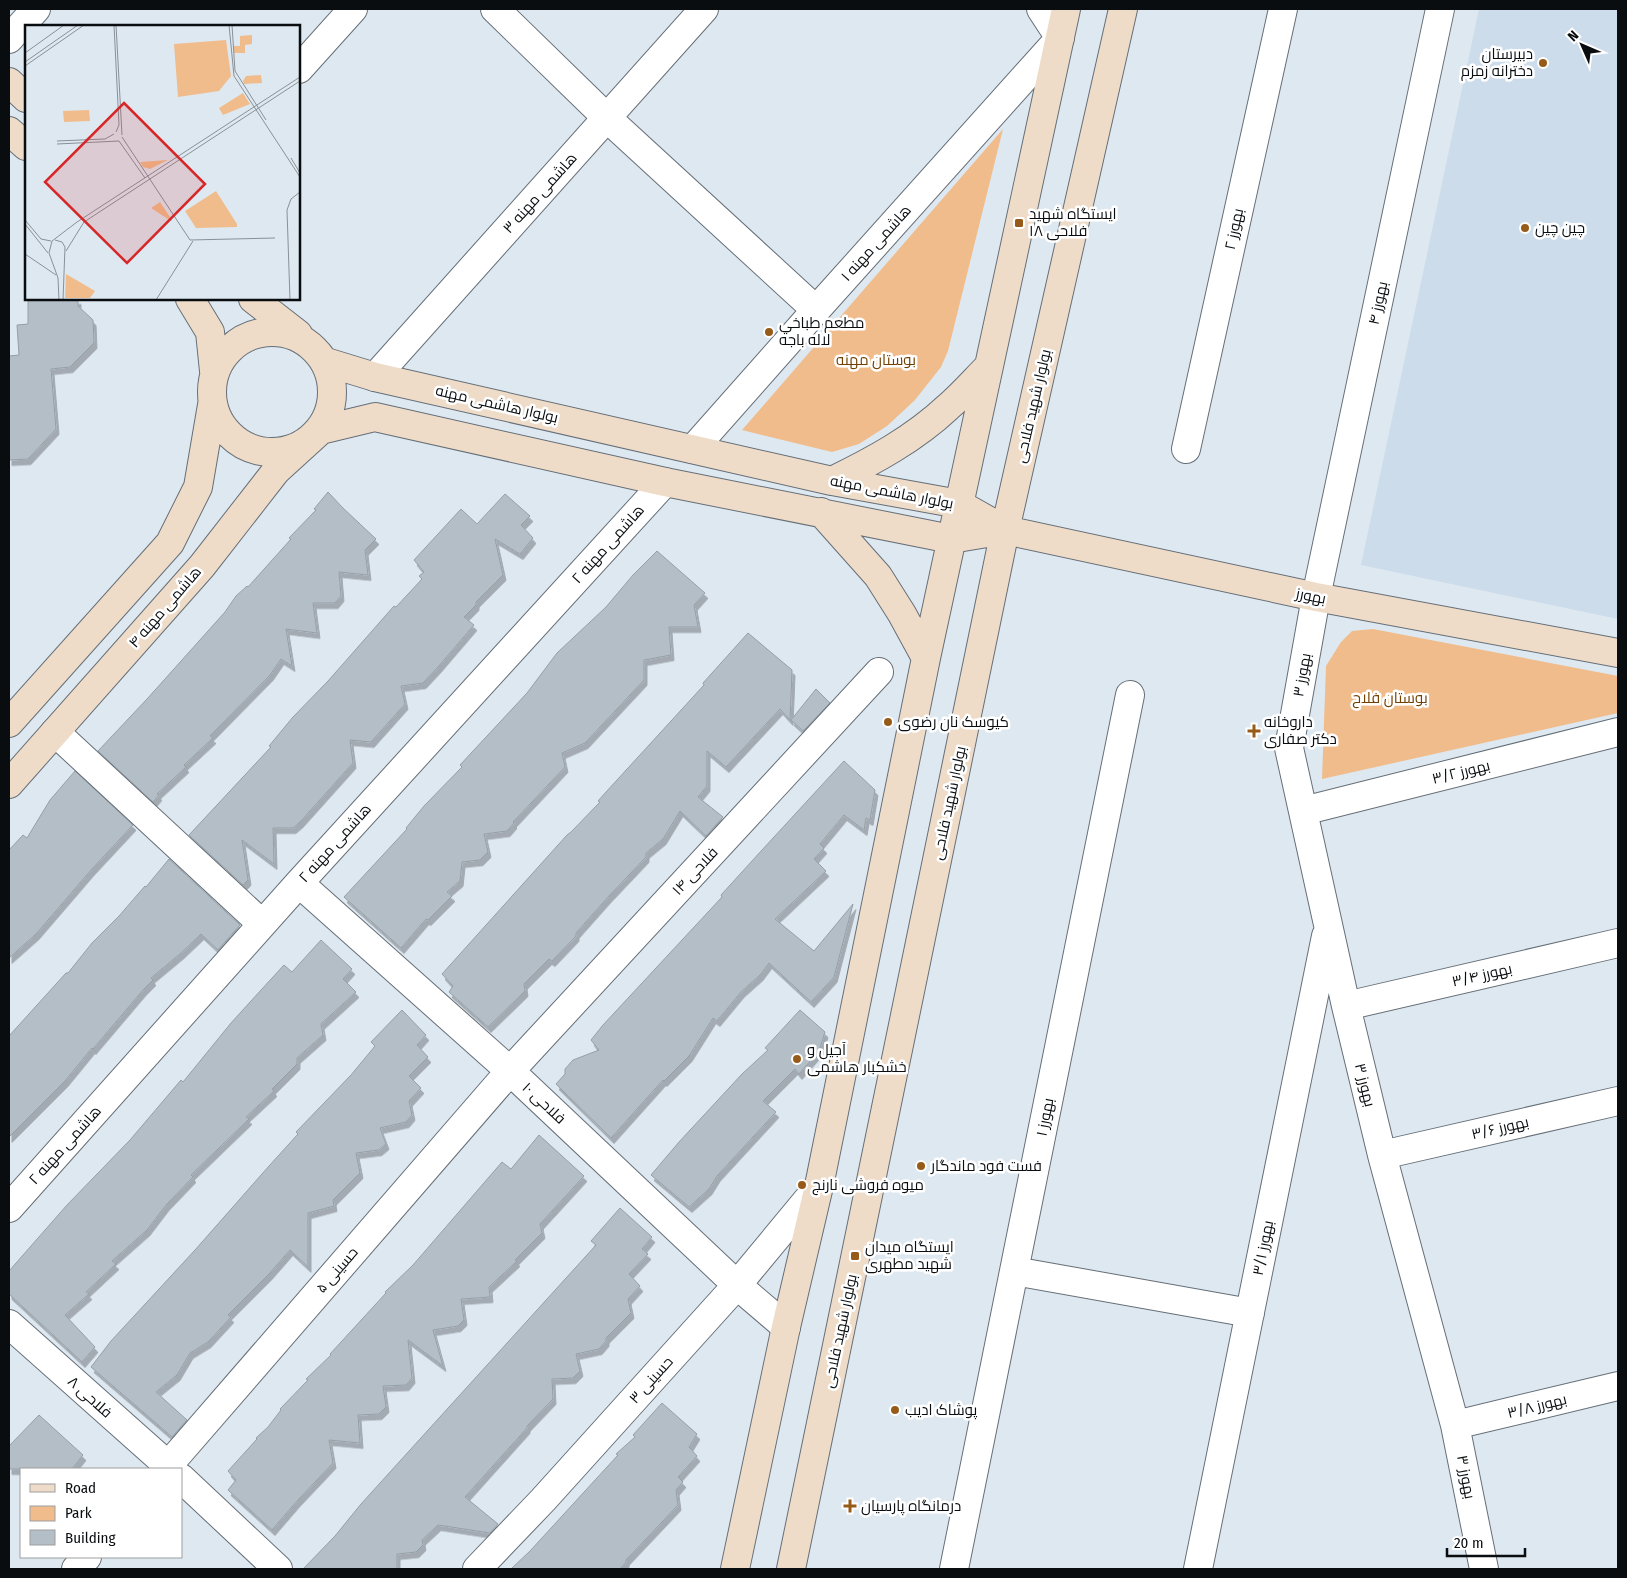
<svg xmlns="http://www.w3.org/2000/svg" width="1627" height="1578" font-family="'Fira Sans Condensed',Cairo,sans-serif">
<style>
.built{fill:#ccdceb}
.green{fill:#f1bc8b}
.building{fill:#b4bec7;stroke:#959fa7;filter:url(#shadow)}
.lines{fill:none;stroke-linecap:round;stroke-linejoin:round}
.street-casing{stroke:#666f77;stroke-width:30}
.secondary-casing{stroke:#666f77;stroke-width:30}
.street{stroke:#fff;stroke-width:28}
.secondary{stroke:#efdcc8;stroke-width:28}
.poi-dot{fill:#965b19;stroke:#fff;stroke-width:2}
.labels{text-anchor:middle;stroke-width:5;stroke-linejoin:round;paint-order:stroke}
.poi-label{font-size:15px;fill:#090d0f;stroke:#fff;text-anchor:start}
.street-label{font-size:15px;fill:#090d0f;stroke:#fff}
.park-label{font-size:15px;fill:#724100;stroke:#fff}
.inset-road{fill:none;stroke:#899097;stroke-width:1}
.view{fill:#d62828;fill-opacity:0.15;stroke:#d62828;stroke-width:2.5}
.inset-edge{fill:none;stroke:#090d0f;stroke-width:2.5}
</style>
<defs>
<filter id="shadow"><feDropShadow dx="3" dy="5.5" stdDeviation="0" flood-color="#0004"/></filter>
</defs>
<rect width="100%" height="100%" fill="#dee8f1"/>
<path class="built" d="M1479 9H1618V619L1361 565Z"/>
<path class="green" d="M1003 129 948 351 941 367 915 400 887 426 859 444 832 452 742 430Z
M1373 629 1618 676V713L1322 779 1326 666 1341 642 1352 631Z"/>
<path class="building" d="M28 299H78V306L93 320 94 343 70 367 51 369 56 429 28 459 9 460V356L19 355 17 325 28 324Z
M328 492 343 508 376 539 365 550 368 575 339 572 341 596 335 603H313L317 633 286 629 292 666 281 659 270 675 210 736 213 738 184 765 186 767 157 794 159 795 153 802 98 751 147 699 225 612 236 596 247 586 248 587 291 539 289 538 316 510 314 509Z
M505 494 530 516 521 525 533 538 520 554 495 539 503 575 476 602V605L464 617 474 625 438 667 423 683 401 686 405 704 371 742 350 740 353 763 300 822 293 828H273L274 864 242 840 248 880 243 885 189 835 271 747 269 746 293 717 328 681 394 606 396 607 422 579 419 576 424 572 414 560 461 509 477 524Z
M657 551 705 593 694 605 698 627H669L671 655 644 660V680L585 743 562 753 565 767 513 822 514 823 507 831 484 834 488 852 480 860 462 862 460 881 447 892 452 896 428 920 426 919 401 948 344 897 407 829 406 828 424 806 462 767 460 765 527 693 557 653 606 607 633 575Z
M748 633 792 670 790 720 780 709 726 767 707 751V786L698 797 723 817 706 836 680 811 663 839 646 853V857L608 897 576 933V936L552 961 549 959 524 984 525 991 488 1027 449 992 453 986 442 974 567 835 571 832 600 802 598 801 606 792 704 685 703 683Z
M816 689 830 703 803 731 791 720Z
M844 761 875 790 870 820 866 818 864 830 844 815 820 844 824 848 814 859 826 871 775 919 814 951 853 904 834 977 811 1002 769 963 760 975 741 992 717 1021 713 1018 689 1056 664 1081 663 1080 611 1138 556 1084 565 1074V1069L573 1060 599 1050 591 1040 603 1025 722 897 721 895 762 850Z
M75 771 133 825 91 870 36 934 9 958V850L23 835 27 838 50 800Z
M169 859 240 925 218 950 201 934 181 953 151 978 153 980 143 990 93 1049 92 1048 65 1081 9 1137V1036L66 973H68L92 943 119 916 145 886 146 887Z
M321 940 352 969 343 979 356 992 321 1024 323 1035 297 1058V1064L272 1089 274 1091 246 1117 249 1119 191 1175 193 1177 166 1205 147 1230 112 1261 116 1264 86 1292 89 1294 65 1315 95 1347 82 1362 9 1294V1271L67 1205 130 1140 181 1080 183 1082 231 1023 261 990 284 965 292 972Z
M402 1010 426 1035 417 1045 428 1057 409 1076 421 1088 409 1101 412 1115 406 1122 380 1128 386 1144 379 1150 356 1153 360 1173 333 1200 334 1206 308 1213V1267L290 1250 269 1274 228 1315 231 1317 208 1342 190 1353 177 1375 156 1392 187 1420 172 1437 91 1367 111 1341 195 1250 269 1166 298 1134 296 1132 351 1075 375 1046 371 1042Z
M800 1010 825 1032 819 1051 799 1074 795 1069 763 1101 776 1112 717 1176 709 1189 689 1207 651 1175 679 1142 742 1074 768 1050 765 1048Z
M539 1135 584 1176 540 1224 542 1233 515 1260 517 1261 489 1287 490 1297 461 1299 464 1320 458 1326 433 1330 443 1366 408 1340 412 1378 406 1385 383 1386 386 1407 379 1414 358 1415 360 1443 329 1440 333 1463 297 1501 272 1530 228 1490 236 1480 228 1471 257 1439 256 1438 268 1427 281 1410 280 1409 308 1380 306 1379 331 1355 330 1354 386 1293 385 1292 413 1265 502 1162 511 1169Z
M620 1208 652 1237 642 1249 648 1254 629 1274 640 1286 628 1299 631 1313 606 1338V1341L599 1349 576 1354 580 1371 573 1378 552 1379 553 1399 527 1426V1428L465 1497 498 1524 490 1533 438 1525 422 1540 423 1545 416 1552 397 1554V1569H303L335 1536 361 1504 596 1245 591 1241Z
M662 1403 697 1434 689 1447 697 1456 678 1477 683 1482 676 1490 678 1505 626 1560V1562L620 1569H511L530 1551 618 1455 616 1454 635 1437 633 1435Z
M39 1415 83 1455 72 1469H9V1446Z"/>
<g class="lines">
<g class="street-casing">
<path id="street" d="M495 9 607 118 816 310
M1440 9 1316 597 1289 748 1346 1006 1382 1155 1455 1425 1484 1569
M9 39 36 9
M299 69 353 9
M375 377 704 9
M693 449 816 310 1060 38 1041 9
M1186 449 1283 9
M55 732 262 924
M1303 811 1618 732
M299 883 510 1071 737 1285 786 1327
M1346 1006 1618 943
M1382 1155 1618 1101
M9 1208 299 883 665 482
M1014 1271 1250 1313
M9 1324 172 1469
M1455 1425 1618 1386
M165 1469 510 1071 879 672
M181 1478 278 1569
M76 1569 87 1557
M477 1569 543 1500 737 1285 819 1186
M954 1569 1130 695
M1198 1569 1326 936"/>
</g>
<g class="secondary-casing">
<path id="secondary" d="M9 82 26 98
M9 131 26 146
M190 299 210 332 214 371
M253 299 298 334
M212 392a60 60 0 1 1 120 0a60 60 0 1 1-120 0Z
M326 362 375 377 832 481 959 504 1005 530 1316 597 1618 653
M832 481C873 461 914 439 948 407 963 394 975 380 989 366
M821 512 878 576 902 614 926 658
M9 723 170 543 198 487 212 405
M9 784 202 566 276 471 321 430 375 417 665 482 951 539 1005 530
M735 1569 786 1327 819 1186 926 658 1066 9
M791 1569 1005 530 1123 9"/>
</g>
<use href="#street" class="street"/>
<use href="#secondary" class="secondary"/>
</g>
<g class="poi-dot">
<circle cx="1543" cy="63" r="5"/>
<rect x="1014" y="218" width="10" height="10" rx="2.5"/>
<circle cx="1525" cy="228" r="5"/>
<circle cx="769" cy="332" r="5"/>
<circle cx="888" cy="722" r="5"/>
<path d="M1251.5 723.5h5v5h5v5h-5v5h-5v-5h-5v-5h5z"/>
<circle cx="797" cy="1059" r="5"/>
<circle cx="921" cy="1166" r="5"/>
<circle cx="802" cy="1185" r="5"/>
<rect x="850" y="1251" width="10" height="10" rx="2.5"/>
<circle cx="895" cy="1410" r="5"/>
<path d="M847.5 1498.5h5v5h5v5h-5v5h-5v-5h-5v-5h5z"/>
</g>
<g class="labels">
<g class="poi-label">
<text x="1533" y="59" text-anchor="end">دبیرستان<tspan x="1533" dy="17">دخترانه زمزم</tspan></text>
<text x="1029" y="219">ایستگاه شهید<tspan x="1029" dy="17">فلاحی ۱۸</tspan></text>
<text x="1535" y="233">چین چین</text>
<text x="779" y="328">مطعم طباخي<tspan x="779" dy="17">لاله باجه</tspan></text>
<text x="898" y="727">کیوسک نان رضوی</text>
<text x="1264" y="727">داروخانه<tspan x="1264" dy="17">دکتر صفاری</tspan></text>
<text x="807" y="1055">آجیل و<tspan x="807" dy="17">خشکبار هاشمی</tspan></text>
<text x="931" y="1171">فست فود ماندگار</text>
<text x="812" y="1190">میوه فروشی نارنج</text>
<text x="865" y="1252">ایستگاه میدان<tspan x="865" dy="17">شهید مطهری</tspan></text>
<text x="905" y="1415">پوشاک ادیب</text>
<text x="861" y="1511">درمانگاه پارسیان</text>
</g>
<g class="street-label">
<text transform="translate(540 193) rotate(-48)" y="5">هاشمی مهنه ۳</text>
<text transform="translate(1234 229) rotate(-78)" y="5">بهورز ۲</text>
<text transform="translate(876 243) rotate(-48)" y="5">هاشمی مهنه ۱</text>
<text transform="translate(1378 303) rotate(-78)" y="5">بهورز ۴</text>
<text transform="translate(497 404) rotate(13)" y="5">بولوار هاشمی مهنه</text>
<text transform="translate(1033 406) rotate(-77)" y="5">بولوار شهید فلاحی</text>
<text transform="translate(892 492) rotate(11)" y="5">بولوار هاشمی مهنه</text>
<text transform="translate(608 544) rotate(-48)" y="5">هاشمی مهنه ۲</text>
<text transform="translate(1311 596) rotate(11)" y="5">بهورز</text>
<text transform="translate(165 607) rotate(-49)" y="5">هاشمی مهنه ۴</text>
<text transform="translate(1302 675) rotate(-80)" y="5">بهورز ۳</text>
<text transform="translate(1461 772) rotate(-14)" y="5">بهورز ۳/۲</text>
<text transform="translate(949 803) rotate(-78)" y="5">بولوار شهید فلاحی</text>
<text transform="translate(335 843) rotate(-48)" y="5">هاشمی مهنه ۲</text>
<text transform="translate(695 871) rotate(-47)" y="5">فلاحی ۱۴</text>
<text transform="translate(1482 975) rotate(-13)" y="5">بهورز ۳/۴</text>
<text transform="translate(1365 1085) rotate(76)" y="5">بهورز ۳</text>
<text transform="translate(544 1103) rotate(43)" y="5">فلاحی ۱۰</text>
<text transform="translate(1045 1117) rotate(-79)" y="5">بهورز ۱</text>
<text transform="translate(1500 1128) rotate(-13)" y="5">بهورز ۳/۶</text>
<text transform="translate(65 1145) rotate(-48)" y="5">هاشمی مهنه ۲</text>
<text transform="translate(1263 1248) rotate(-79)" y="5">بهورز ۳/۱</text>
<text transform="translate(337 1270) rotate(-49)" y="5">حسینی ۵</text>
<text transform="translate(840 1331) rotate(-78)" y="5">بولوار شهید فلاحی</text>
<text transform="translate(651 1380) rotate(-48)" y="5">حسینی ۳</text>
<text transform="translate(90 1397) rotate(42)" y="5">فلاحی ۸</text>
<text transform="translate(1537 1406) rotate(-14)" y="5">بهورز ۳/۸</text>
<text transform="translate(1466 1477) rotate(79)" y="5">بهورز ۳</text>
</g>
<g class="park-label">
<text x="876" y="365">بوستان مهنه</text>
<text x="1390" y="703">بوستان فلاح</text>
</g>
</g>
<g transform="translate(25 25)">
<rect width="275" height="275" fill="#dee8f1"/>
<path d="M227 10V19L220 20V28H209L208 21H215V11ZM201 15 206 51 194 66 153 72 149 19ZM236 50 237 58 219 59 218 56 221 51ZM218 68 225 79 198 90 194 83ZM64 85 65 96 39 97 38 86ZM143 135 125 144 118 142 115 137ZM191 166 212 199V202L171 203 160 186ZM135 177 147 195 146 196 126 183ZM41 249 70 266 65 273H40Z" fill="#f1bc8b"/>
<path class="inset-road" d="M89 0 94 100 91 107M91 0 97 110M204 0 209 51 275 152M207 0 210 46 241 95M0 28 39 0M0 37 53 0M0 41 59 0M97 112 165 215 250 213M32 116 80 114 89 109M32 119 94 116 120 153M266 133 275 148M0 195 16 214 26 216M0 199 23 228M30 215 37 217 40 222 38 275M41 226 59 197 275 56M0 229 31 250M34 275 33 253 24 228 27 216 52 197 275 52M131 275 168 216M265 275 262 185 266 174 275 167"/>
<path class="view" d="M99 78 180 159 102 238 20 157Z"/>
<rect width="275" height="275" class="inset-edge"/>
</g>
<rect width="1627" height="1578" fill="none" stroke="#090d0f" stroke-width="20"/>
<rect x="20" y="1468" width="162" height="90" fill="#ffffff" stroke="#9d9e9f"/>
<rect x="30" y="1484" width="25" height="8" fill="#efdcc8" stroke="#9d9e9f"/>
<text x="65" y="1493" font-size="15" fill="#090d0f">Road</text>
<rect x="30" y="1506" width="25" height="15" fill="#f1bc8b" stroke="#9d9e9f"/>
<text x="65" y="1518" font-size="15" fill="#090d0f">Park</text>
<rect x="30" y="1530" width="25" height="15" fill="#b4bec7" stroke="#9d9e9f"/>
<text x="65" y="1543" font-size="15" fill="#090d0f">Building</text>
<g transform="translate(1582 45) rotate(315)" stroke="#ffffff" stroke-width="4" paint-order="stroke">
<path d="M0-4L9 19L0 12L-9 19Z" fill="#090d0f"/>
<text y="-8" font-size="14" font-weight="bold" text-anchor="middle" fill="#090d0f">N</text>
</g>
<path d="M1447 1548v8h78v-8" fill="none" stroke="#090d0f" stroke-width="2.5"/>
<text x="1454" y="1548" font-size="15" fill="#090d0f" stroke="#ffffff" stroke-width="4" paint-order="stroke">20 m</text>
</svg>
